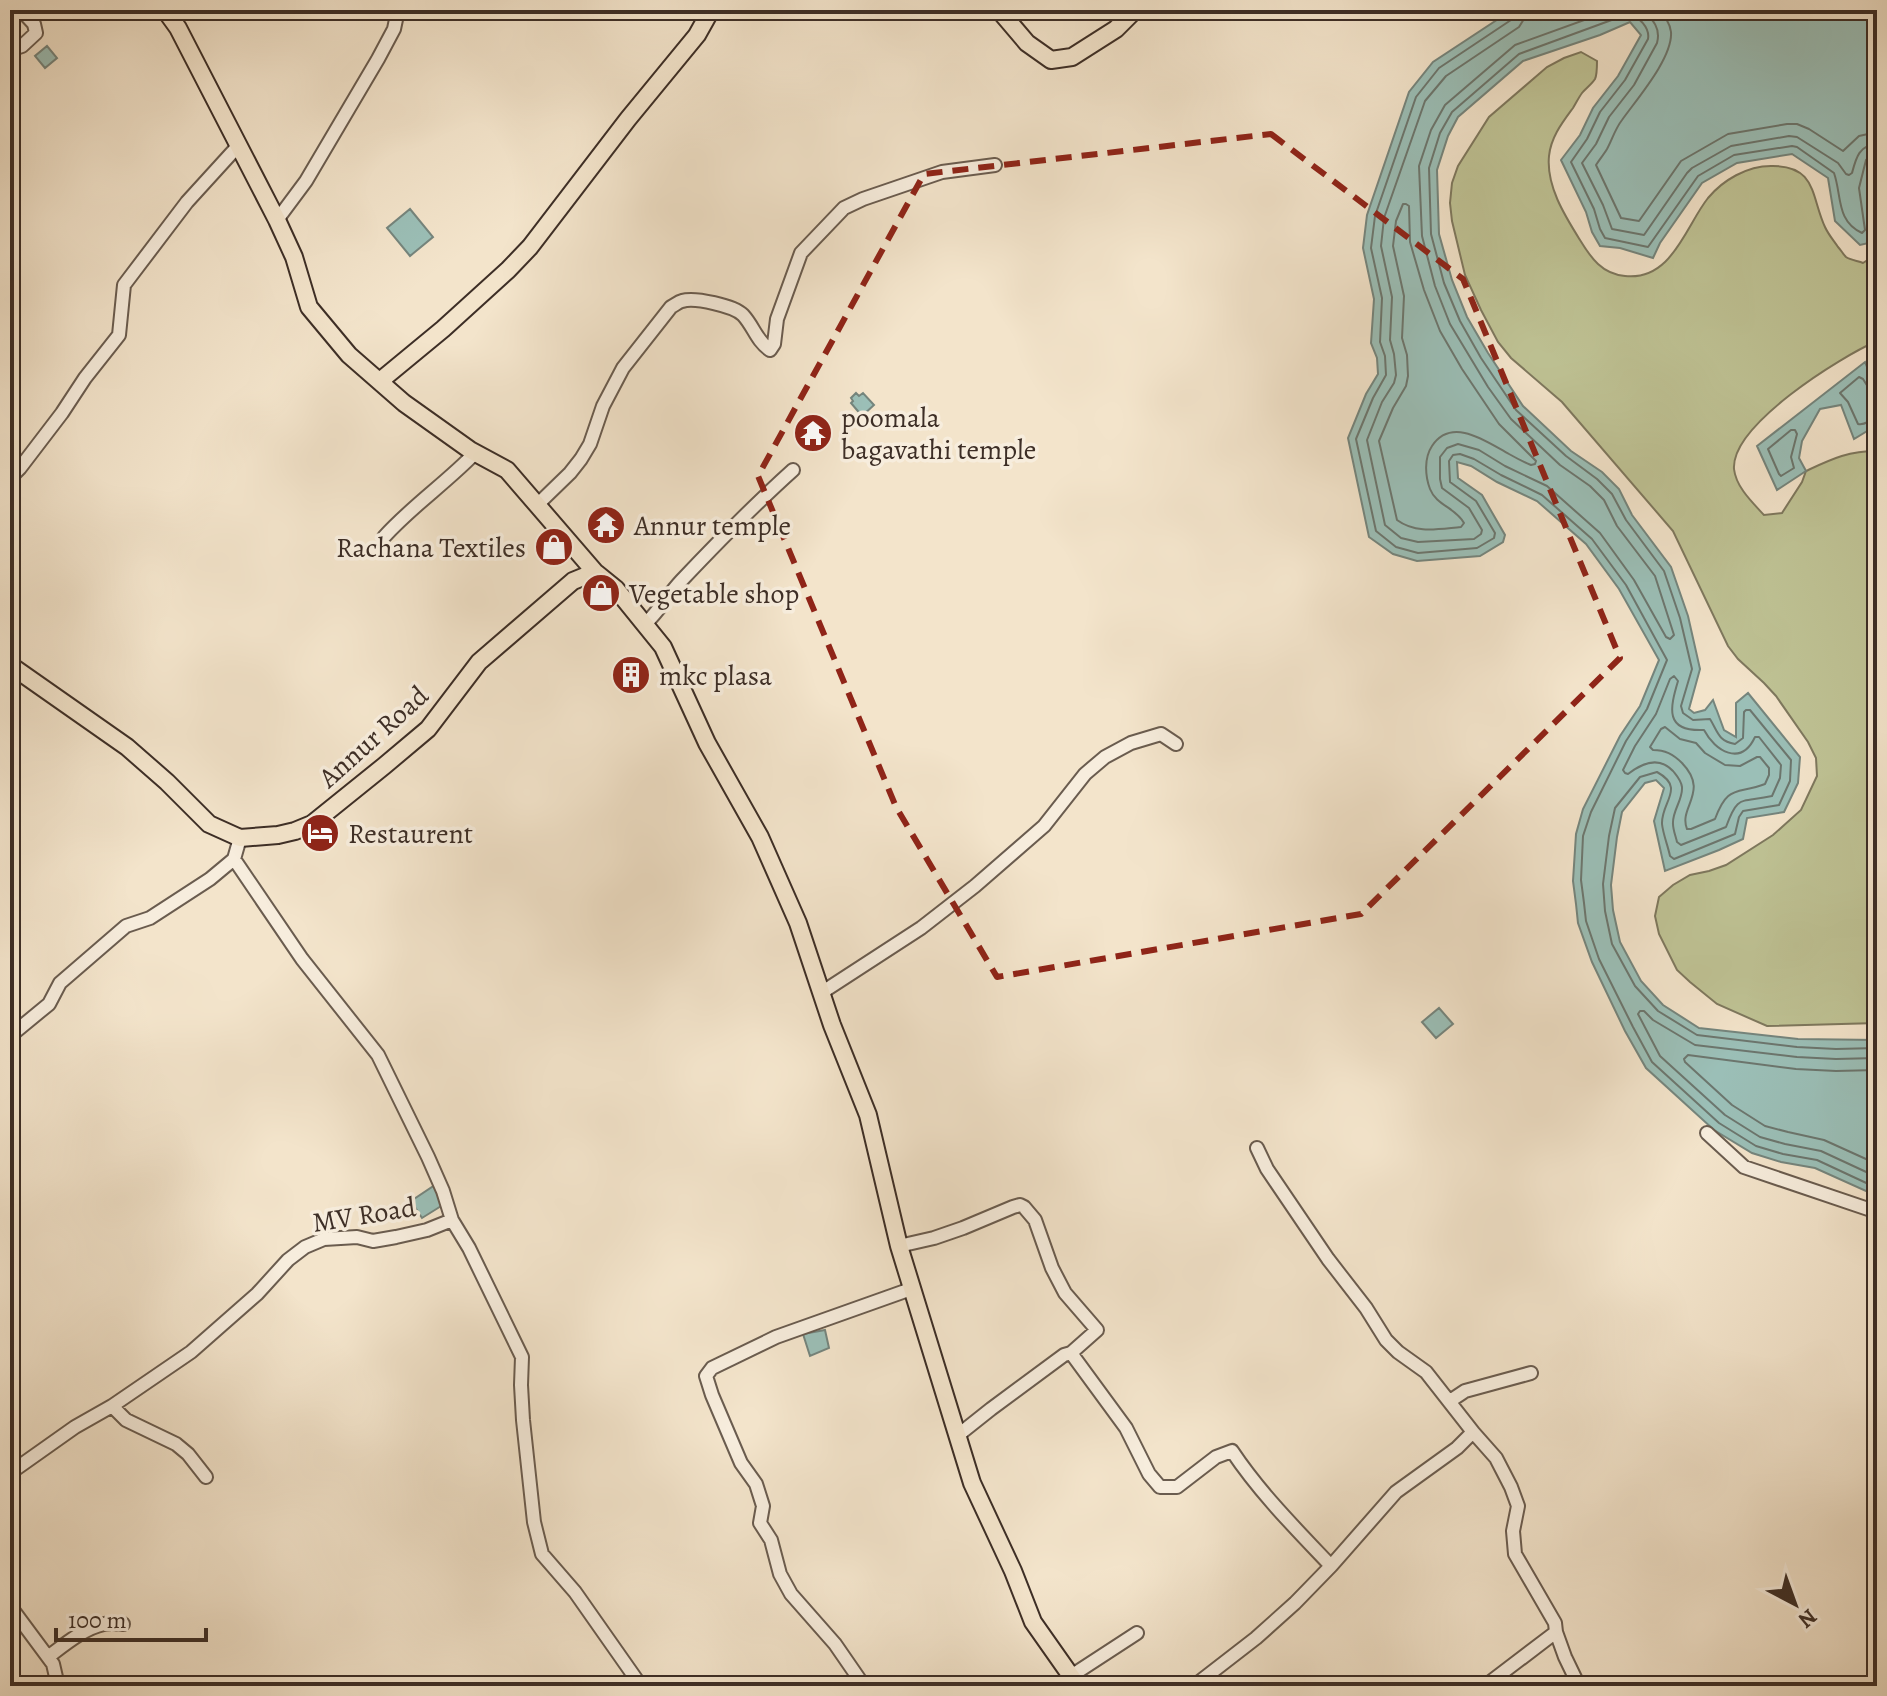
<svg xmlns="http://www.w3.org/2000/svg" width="1887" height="1696" font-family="Alegreya,serif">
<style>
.green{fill:#bfc395;stroke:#7e785e;stroke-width:2}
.water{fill:#9bbfb7;stroke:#75857d;stroke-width:2}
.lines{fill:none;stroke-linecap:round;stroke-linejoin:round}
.shore{stroke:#6c766e;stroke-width:2}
.minor-casing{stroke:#6a5c4f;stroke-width:16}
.major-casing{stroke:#3d2e26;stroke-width:20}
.minor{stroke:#f7eddd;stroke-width:12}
.major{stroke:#f3e4cb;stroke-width:16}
.marked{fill:none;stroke:#8f2418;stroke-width:6;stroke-dasharray:16 10;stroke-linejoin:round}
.labels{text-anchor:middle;stroke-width:7;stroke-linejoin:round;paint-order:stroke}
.poi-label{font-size:28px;fill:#3d2e26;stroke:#f7eddd;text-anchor:start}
.street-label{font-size:28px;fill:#3d2e26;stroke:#f7eddd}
</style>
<rect width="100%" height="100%" fill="#f3e4cb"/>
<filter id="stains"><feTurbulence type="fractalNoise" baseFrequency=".0025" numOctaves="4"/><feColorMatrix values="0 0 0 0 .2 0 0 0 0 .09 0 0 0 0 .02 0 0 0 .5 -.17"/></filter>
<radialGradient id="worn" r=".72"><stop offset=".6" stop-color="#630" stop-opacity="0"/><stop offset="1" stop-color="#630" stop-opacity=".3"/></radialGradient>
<path class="green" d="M1581 52 1597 61C1597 66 1597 75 1595 79 1592 84 1586 88 1582 93 1579 97 1576 103 1573 108 1562 123 1551 137 1549 156 1546 186 1565 216 1580 240 1591 258 1602 274 1625 276 1672 281 1685 227 1708 198 1723 180 1747 166 1771 166 1817 165 1811 197 1825 227 1828 234 1834 241 1838 247 1841 250 1843 254 1846 257 1850 260 1858 261 1863 263L1877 254V341C1840 357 1731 425 1734 469 1736 487 1752 502 1764 515L1782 513 1802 482 1806 471C1832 459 1848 451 1877 451V1023L1767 1026 1717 1004 1690 982 1677 970 1659 934 1655 916 1659 897 1673 885 1690 875 1709 871 1726 865 1773 835 1801 810 1817 776 1816 758 1808 742 1776 696 1764 683 1738 659 1728 646 1673 531 1562 402 1511 358 1498 342 1481 310 1465 275 1452 221 1450 203 1452 183 1458 166 1489 117 1547 67 1564 58Z"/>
<path class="water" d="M1512 10H1877V156L1874 158 1867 189 1872 219 1873 242 1860 245 1835 221 1828 178 1792 154 1737 163 1702 183 1660 243 1653 258 1620 248 1600 246 1592 232 1586 212 1561 160 1580 135 1593 108 1618 76 1641 35 1630 22 1600 35 1523 61 1458 117 1448 136 1437 170 1439 234 1452 280 1467 317 1488 353 1523 406 1571 451 1602 472 1619 489 1632 515 1671 567 1688 616 1700 669 1689 709 1694 713 1705 710 1713 700 1724 730 1736 737V703L1748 693 1800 757 1798 783 1784 812 1747 818 1743 839 1719 850 1665 871 1654 821 1664 788 1656 780 1645 783 1622 812 1617 837 1611 885 1613 910 1620 942 1641 981 1663 1005 1699 1028 1798 1039 1877 1040V1196L1815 1168 1781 1162 1752 1153 1714 1130 1646 1068 1625 1031 1592 962 1578 923 1576 904 1573 881 1576 834 1583 809 1620 736 1640 706 1659 660 1619 589 1586 544 1537 501 1497 482 1471 466 1457 462 1458 478 1482 495 1505 535 1503 542 1480 556 1417 561 1393 554 1369 537 1348 438 1366 394 1378 374 1377 358 1371 343 1374 299 1363 248 1367 215 1409 92 1433 62Z
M47 46 57 58 45 68 35 56Z
M410 209 433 237 410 256 387 228Z
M1865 362 1873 381H1877V425L1854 439 1841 405 1820 409 1802 441 1799 458 1806 471 1777 490 1757 446Z
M856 393 859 396 863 393 874 405 862 416 851 403 853 401 851 398Z
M1439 1008 1453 1024 1436 1038 1422 1022Z
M435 1185 446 1203 422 1218 411 1201Z
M825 1330 829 1348 810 1356 803 1334Z"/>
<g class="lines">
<path class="shore" d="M1515 10V15L1511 20 1439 68 1416 97 1375 216 1371 248 1382 298 1380 342 1385 356 1386 375 1373 398 1356 439 1376 531 1396 547 1418 553 1477 548 1494 538 1495 533 1476 501 1450 482 1449 461 1453 455 1460 454 1474 459 1501 475 1542 495 1592 539 1626 585 1667 660 1647 709 1626 741 1591 812 1583 836 1581 880 1584 903 1586 921 1599 959 1633 1027 1652 1062 1719 1123 1756 1146 1783 1154 1817 1160 1877 1188
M1525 10 1524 19 1519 27 1446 76 1425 101 1384 218 1381 246 1392 297 1390 340 1394 354 1396 375 1394 383 1382 402 1367 440 1385 525 1401 538 1418 542 1474 539 1481 534 1482 530 1469 508 1442 488 1440 479V457L1447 448 1458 444 1479 450 1505 466 1547 486 1600 533 1634 580 1666 637 1670 639 1674 635 1655 576 1617 526 1604 500 1590 486 1560 465 1511 419 1488 387 1450 324 1435 286 1422 236 1419 166 1431 130 1445 105 1515 45 1612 10
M1643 10C1653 20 1661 28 1657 43L1634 85 1609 117 1596 144 1582 163 1603 205 1612 229 1644 235 1687 173 1692 168 1731 146 1789 136 1797 137 1838 163 1846 174 1849 175 1852 173C1856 158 1859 145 1877 144
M1659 10C1665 17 1670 23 1671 32 1673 58 1636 100 1622 120 1615 129 1612 140 1607 149 1604 154 1600 159 1596 165L1621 218 1639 221 1681 161 1728 134 1787 124H1797L1809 129 1843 151 1859 136 1877 132
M1877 154 1871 155 1866 160 1859 188 1865 230 1862 233C1836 221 1842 196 1834 173L1797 147 1792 146 1734 155 1698 176 1648 247 1605 238 1600 229 1594 209 1571 162 1587 139 1600 112 1625 80 1648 39C1650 28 1639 16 1628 14L1519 54 1452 112 1440 133 1429 168 1431 234 1444 283 1460 321 1481 358 1516 410 1566 456 1597 479 1612 494 1626 520 1664 571 1680 618 1692 669 1681 706 1683 713 1693 720 1710 719C1718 732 1718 741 1735 744L1743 738 1744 712 1746 710H1750L1791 760 1790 781 1779 805 1743 811 1739 817 1735 834 1674 859 1670 856C1668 846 1663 834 1662 824 1661 802 1686 788 1657 772L1640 777 1615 808 1609 836 1603 884 1605 911 1612 944 1635 986 1658 1011 1697 1035 1797 1047 1836 1049 1877 1048
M1403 204H1406L1409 206 1410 242 1424 290 1440 331 1462 369 1499 424 1536 461 1535 464 1531 465C1524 462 1516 458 1509 454 1487 442 1452 416 1432 446 1424 458 1425 476 1430 489 1436 505 1456 508 1464 523L1461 527C1438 529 1416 534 1397 520L1379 441 1393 408 1406 386 1408 376 1407 355 1402 338 1404 296 1393 246 1396 221Z
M1877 389 1868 387 1863 379 1859 377 1840 393 1848 402 1858 424C1865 426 1870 419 1877 419
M1791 430H1795L1797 434 1791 457 1794 468 1781 476 1779 474 1768 449Z
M1674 676 1678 681C1670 708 1664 732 1704 730 1715 751 1741 767 1755 737H1759L1781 765 1780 778 1772 796C1740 803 1738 794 1726 827L1681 845 1677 842C1676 837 1673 830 1673 824 1672 811 1683 800 1682 787 1681 780 1677 776 1673 771 1659 756 1642 763 1628 774L1625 773 1623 770 1635 746 1656 714 1670 679Z
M1665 727 1680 739 1696 743 1705 753 1725 765 1740 766 1757 757H1760L1769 768V775L1765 784C1736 795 1728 784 1715 819L1691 829H1687C1678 807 1710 792 1682 763 1673 754 1665 750 1653 750L1650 747 1661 729Z
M1877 1058 1836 1059 1797 1057 1695 1045 1653 1020 1644 1011H1640L1638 1014 1660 1056 1725 1115 1760 1137 1785 1144 1821 1151 1877 1177
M1877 1070 1836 1071 1796 1069 1688 1055 1684 1059 1685 1062 1732 1105 1765 1126 1788 1132 1824 1140 1877 1164"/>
<g class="minor-casing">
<path id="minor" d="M10 50 22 46 36 33 34 24 21 10
M277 220 306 181 378 59 394 29 398 10
M10 478 20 468 62 413 85 378 119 335 124 285 187 202 238 146
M537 505 570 473 581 459 590 444 603 406 623 368 671 307C675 305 678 302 682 301 695 297 734 306 743 315 754 327 756 340 770 350L774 344 777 319 801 253 844 208 863 199 942 172 995 165
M384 537C412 506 446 483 475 453
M645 624C659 611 668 595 681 581 717 543 754 505 793 470
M821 993 921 928 975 886 1044 826 1085 774 1105 757 1131 743 1161 734 1176 744
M10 1036 49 1004 60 983 126 926 150 918 210 879 234 859
M1707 1133 1744 1167 1877 1212
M452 1220 469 1248 522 1357 521 1385 523 1420 534 1522 542 1554 575 1592 641 1686
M899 1246 934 1238 963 1228 1013 1207 1020 1205 1024 1207 1035 1220 1052 1268 1065 1293 1097 1330 1071 1353
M1450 1401 1465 1391 1531 1373
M112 1406 126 1420 176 1444 188 1454 206 1477
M1473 1432 1496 1458 1511 1487 1518 1506 1513 1531 1515 1554 1555 1623 1556 1632 1485 1686
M957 1436 991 1409 1064 1355 1071 1353 1126 1428 1149 1474 1160 1487H1177L1216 1457 1232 1451C1260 1493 1296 1529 1331 1566
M10 1473 75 1427 112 1406 191 1352 257 1294 288 1260 305 1247 324 1239 357 1237 373 1241 396 1237 427 1230 452 1220 443 1191 428 1157 378 1055 302 959 234 859 240 838
M10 1606 53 1664 56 1677 55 1686
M1556 1632 1565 1657 1579 1686
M48 1657C64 1645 84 1628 104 1624 110 1622 117 1624 123 1624
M1071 1676 1137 1633
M864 1686 835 1644 791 1594 780 1574 771 1540 760 1523 763 1506 756 1484 741 1463 712 1395 706 1376 712 1368 776 1337 911 1289
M1194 1686 1256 1638 1295 1603 1331 1566 1396 1492 1457 1448 1473 1432 1426 1372 1398 1352 1386 1340 1366 1308 1328 1259 1267 1169 1257 1148"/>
</g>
<g class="major-casing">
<path id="major" d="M165 10 178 28 277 220 294 257 309 307 349 355 404 403 470 450 507 470 595 572 616 589 663 647 707 743 760 837 798 923 832 1025 868 1115 899 1246 972 1483 1013 1571 1033 1622 1078 1686
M999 10 1027 43 1051 60 1072 57 1116 29 1135 10
M380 381 443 329 508 270 530 247 628 119 697 35 711 10
M10 665 127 747 167 782 209 824 240 838 278 835 295 831 312 824 384 766 428 729 479 662 573 581 595 572"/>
</g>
<use href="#minor" class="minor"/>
<use href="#major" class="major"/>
</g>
<path class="marked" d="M1271 134 1463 279 1620 658 1361 914 997 977 896 807 758 476 924 174Z"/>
<defs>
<g id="temple-disc" transform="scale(2)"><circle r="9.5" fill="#8f2418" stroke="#f7eddd"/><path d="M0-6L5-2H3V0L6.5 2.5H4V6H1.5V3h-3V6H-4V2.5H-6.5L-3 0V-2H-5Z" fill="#fff"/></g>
<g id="shop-disc" transform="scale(2)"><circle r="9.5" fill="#8f2418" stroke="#f7eddd"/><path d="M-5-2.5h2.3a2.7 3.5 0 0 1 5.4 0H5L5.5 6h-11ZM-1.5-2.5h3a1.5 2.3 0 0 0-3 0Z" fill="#fff"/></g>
<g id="building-disc" transform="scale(2)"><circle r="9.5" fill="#8f2418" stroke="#f7eddd"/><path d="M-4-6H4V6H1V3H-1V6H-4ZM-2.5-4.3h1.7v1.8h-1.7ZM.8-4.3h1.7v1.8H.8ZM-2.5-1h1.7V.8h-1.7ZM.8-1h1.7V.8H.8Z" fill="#fff"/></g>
<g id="hotel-disc" transform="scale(2)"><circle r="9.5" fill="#8f2418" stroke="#f7eddd"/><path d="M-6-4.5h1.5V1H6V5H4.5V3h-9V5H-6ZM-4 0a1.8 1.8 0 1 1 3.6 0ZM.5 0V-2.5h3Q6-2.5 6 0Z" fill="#fff"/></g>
</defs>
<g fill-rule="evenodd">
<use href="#temple-disc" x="813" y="433"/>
<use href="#temple-disc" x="606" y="525"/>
<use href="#shop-disc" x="554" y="547"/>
<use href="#shop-disc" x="601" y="593"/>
<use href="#building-disc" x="631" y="675"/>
<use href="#hotel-disc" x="320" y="833"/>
</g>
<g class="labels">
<g class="poi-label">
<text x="841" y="427">poomala<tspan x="841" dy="32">bagavathi temple</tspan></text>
<text x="634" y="535">Annur temple</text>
<text x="526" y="557" text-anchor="end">Rachana Textiles</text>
<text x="629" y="603">Vegetable shop</text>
<text x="659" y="685">mkc plasa</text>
<text x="348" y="843">Restaurent</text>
</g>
<g class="street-label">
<text transform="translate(373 736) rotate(-42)" y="10">Annur Road</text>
<text transform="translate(364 1214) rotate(-9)" y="10">MV Road</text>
</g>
</g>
<rect width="1887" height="1696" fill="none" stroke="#f3e4cb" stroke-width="40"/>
<rect x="12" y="12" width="1863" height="1672" fill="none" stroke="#3d2e26" stroke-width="4"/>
<rect x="20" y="20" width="1847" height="1656" fill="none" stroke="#3d2e26" stroke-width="2"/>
<g transform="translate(1795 1604) rotate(139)" stroke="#f7eddd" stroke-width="6" paint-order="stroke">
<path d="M0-6L14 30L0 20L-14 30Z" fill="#3d2e26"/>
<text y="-12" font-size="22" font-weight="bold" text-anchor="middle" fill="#3d2e26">N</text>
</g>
<path d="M56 1628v12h150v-12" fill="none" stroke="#3d2e26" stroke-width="4"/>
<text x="68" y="1628" font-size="24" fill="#3d2e26" stroke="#f7eddd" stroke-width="6" paint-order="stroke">100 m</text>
<rect width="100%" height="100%" filter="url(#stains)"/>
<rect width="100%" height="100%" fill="url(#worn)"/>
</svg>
